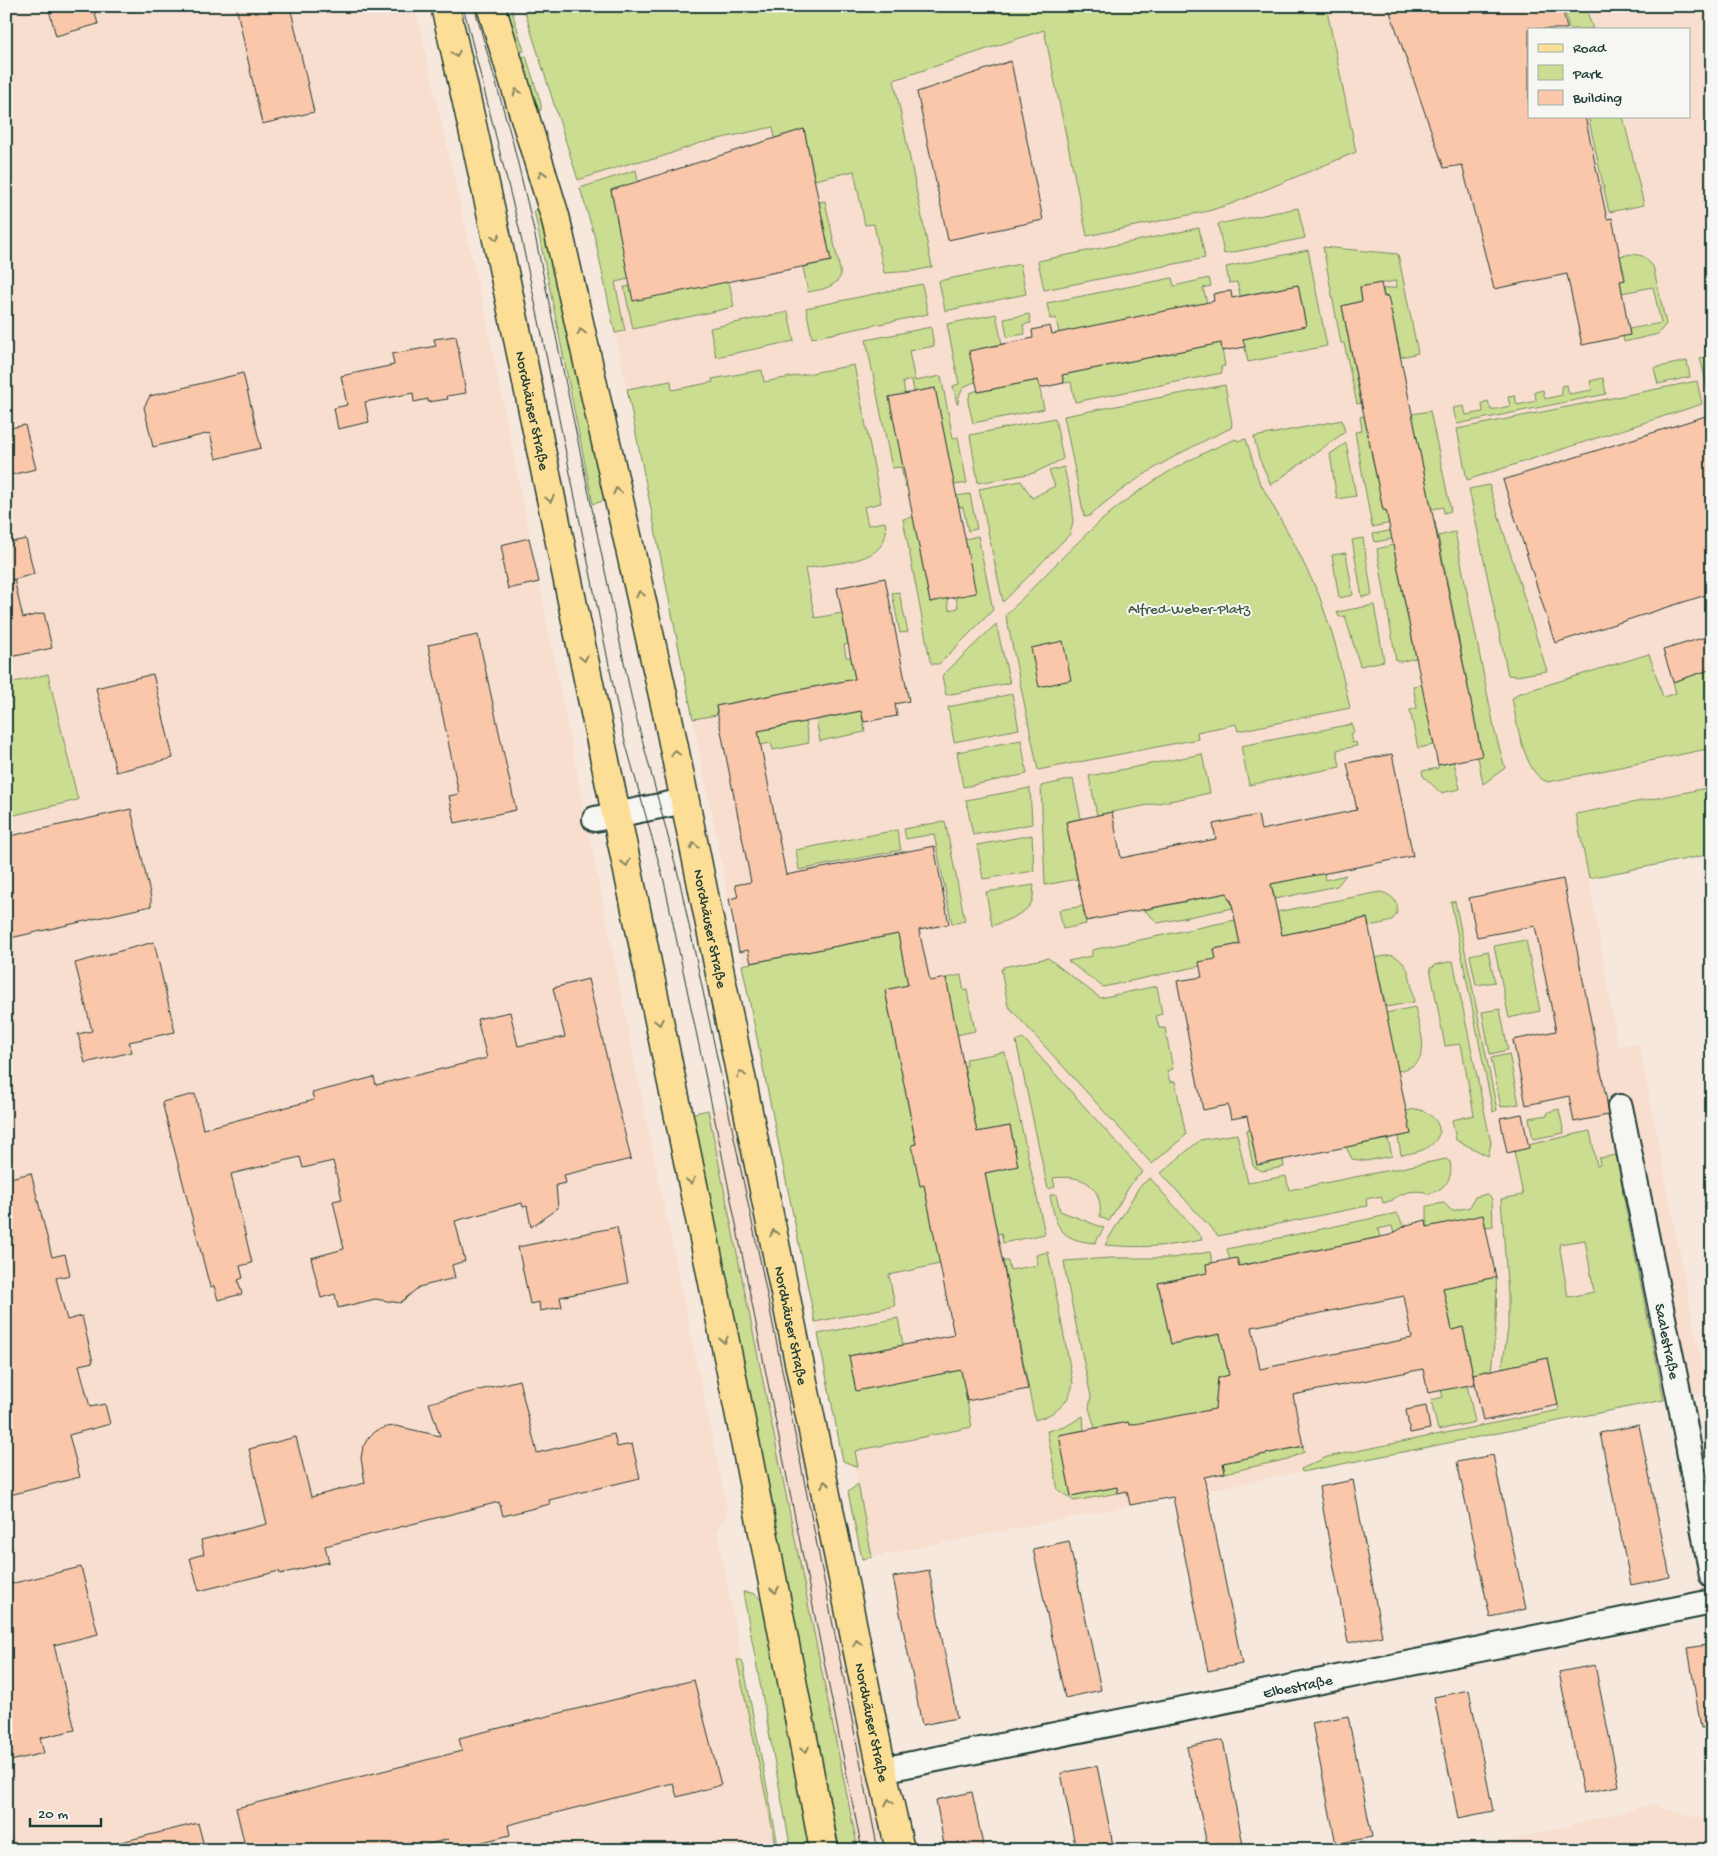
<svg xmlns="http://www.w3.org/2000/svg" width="1718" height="1856" font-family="'Gochi Hand',sans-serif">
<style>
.built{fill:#f8dece;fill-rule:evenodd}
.green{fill:#cbdd91;stroke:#758d62;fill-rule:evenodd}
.building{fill:#fac7ab;stroke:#1f3d34;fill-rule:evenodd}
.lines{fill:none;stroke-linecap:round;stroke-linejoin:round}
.minor-casing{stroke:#1f3d34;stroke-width:28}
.major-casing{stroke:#1f3d34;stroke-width:31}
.minor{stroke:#f6f6f2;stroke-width:24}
.major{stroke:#fdde96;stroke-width:28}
.tram{stroke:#1f3d34;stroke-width:1}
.oneway{stroke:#838560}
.labels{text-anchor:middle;stroke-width:4;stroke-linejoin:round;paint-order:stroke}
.street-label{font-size:15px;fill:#1f3d34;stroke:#f6f6f2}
.park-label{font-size:15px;fill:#415d47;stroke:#f6f6f2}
</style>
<rect width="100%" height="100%" fill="#f7e8dd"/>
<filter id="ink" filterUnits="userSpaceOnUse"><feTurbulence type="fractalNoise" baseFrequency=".02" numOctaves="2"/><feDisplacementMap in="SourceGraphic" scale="10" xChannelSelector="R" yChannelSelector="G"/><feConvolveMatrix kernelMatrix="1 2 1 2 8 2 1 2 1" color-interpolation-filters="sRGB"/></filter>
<g filter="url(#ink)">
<path class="built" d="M6 6H415L487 322 642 1099 728 1513 717 1530 778 1850H6Z
M523 6H1712V787L1576 815 1589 878 1618 1046 1639 1044 1707 1391 872 1557 840 1395 830 1396 734 926 627 389 595 238 587 208ZM1529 29H1689V116H1529Z
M731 1105 865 1764 883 1850H858L841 1768 708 1110Z
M1652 1804 1712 1822V1850H1473Z"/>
<path class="green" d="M523 6H1326L1356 152 1231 204 1208 211 1087 236 1044 30 894 80 932 267 914 271 884 273 874 224 865 225 854 171 815 180 804 129 775 138 773 127 700 143 655 159 634 162 578 180Z
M1564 6H1585L1593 29H1569Z
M511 8 524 51 520 53 517 44 509 45 506 35 513 27 507 9Z
M526 56 541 104V110L536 112 517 72 524 65 521 57Z
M1588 116H1623L1644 205 1609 212Z
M636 170 638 182 611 191 629 279 615 282 625 331 615 333 595 238 580 188Z
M825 201 841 275C836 288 819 290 808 292L803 267 831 261 819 202Z
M1298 208 1305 238 1224 254 1218 224Z
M534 210H540L610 499 593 504Z
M1199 228 1205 258 1044 290 1038 261Z
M1323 247 1398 254 1418 353 1401 357 1388 297H1384L1383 289 1397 287 1396 281 1360 287 1362 301 1342 306 1361 403 1357 404 1344 343H1341Z
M1308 250 1327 346 1248 362 1243 339 1306 326 1298 285 1240 296 1237 282 1229 283 1226 267Z
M1632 254 1643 256 1653 266 1666 324 1658 334 1624 342 1623 336 1630 335 1629 329 1661 323 1653 287 1622 293 1620 281 1625 280 1620 256Z
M1020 264 1026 294 945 311 939 281Z
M1172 278 1174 286 1209 278 1211 286 1203 288 1207 303 1059 333 1056 318 1050 319 1047 303Z
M729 281 734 307 633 329 624 287Z
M922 284 928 314 812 338 806 308Z
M788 312 794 341 716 357 710 328Z
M996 314 1002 344 970 351 976 382C963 385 959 391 958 404H957L953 386 959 384 947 324Z
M1029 314 1031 323 1023 325 1025 334 1007 337 1004 319Z
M931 327 934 346 909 351 915 381 941 376 953 438 958 437 967 483 954 485 935 388 914 392 912 380 903 382 905 394 889 397 907 486H905L901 467 892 468 866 340Z
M1221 343 1225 366 1221 367 1222 373 1075 402 1071 382 1064 383 1062 375Z
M1712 355V401H1711L1700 358Z
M1687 361 1690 377 1658 384 1654 368Z
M854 365 881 503 864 507 868 525 885 522C893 566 834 561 805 569L815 618 842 613 848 644 844 645 846 657H851L855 679 716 706 717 715 693 719 627 389 671 381 672 390 713 382 712 379 762 370 764 382Z
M1603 378 1606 394 1457 424 1453 408 1464 406 1466 415 1483 412 1482 403 1488 401 1491 410 1510 406 1508 397 1515 396 1517 405 1536 401 1535 392 1543 390 1545 399 1562 395 1561 386 1567 385 1569 394 1592 390 1590 381Z
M1038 380 1044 409 973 423 968 402 970 393 978 390V392Z
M1697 381 1702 404 1467 480 1457 429Z
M1225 385 1232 424 1231 428C1179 452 1131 479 1088 517L1084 516 1064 416Z
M1430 411 1451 511 1444 513 1443 507 1427 510 1430 501 1412 414Z
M1364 416 1383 510 1403 507 1406 520 1372 527 1355 432 1362 431 1360 417Z
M1055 418 1063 459 1034 473 978 483 970 435Z
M1342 420 1345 432 1271 485 1259 458 1254 437Z
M1236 439 1237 441 1246 439 1259 481 1294 543 1319 595 1335 643 1350 708 1238 731 1236 724 1197 732 1198 739 1038 770 1006 615C1041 580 1076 541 1115 509 1152 480 1192 456 1236 439Z
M1346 443 1356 496 1337 499 1330 454Z
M1064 467C1068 488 1079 515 1069 535L1003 602 979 489 1021 481 1032 498 1055 486 1049 471Z
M1489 485 1547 671 1516 676 1508 675 1469 489Z
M970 494 977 529 968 531 963 507H959L956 496Z
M913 517 930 602 947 598 949 610 958 608 956 597 965 539 978 536 993 610 939 664H932L930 660 903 519Z
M1435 522 1438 536 1455 532 1495 732 1505 768 1483 784 1478 757 1482 756 1438 536 1420 539 1408 536 1375 542 1373 534Z
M1363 538 1372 595 1362 597 1352 540Z
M1393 545 1416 658 1400 662 1396 660 1377 549Z
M1346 553 1353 595 1339 598 1332 555Z
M899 592 908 632 900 633 892 593Z
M1374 605 1384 661 1360 666 1345 616 1339 617 1337 612Z
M996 624 1010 683 946 695 942 676Z
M1649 654 1663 697 1676 693 1673 682 1712 669V748L1548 782C1524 776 1516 719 1512 698L1516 696 1517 694Z
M48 674 78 800 6 817V684Z
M1422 684 1434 745 1418 748 1410 710 1417 708 1413 686Z
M1012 694 1019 729 954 742 948 707Z
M861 711 865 732 820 741 816 720Z
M805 722 809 743 773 750 771 743 760 745 758 731Z
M1352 724 1354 733 1350 734 1352 743 1356 742 1357 746 1337 750 1340 767 1249 785 1241 746Z
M1021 740 1027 774 963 787 957 752Z
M1202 754 1210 793 1097 815 1089 776Z
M1454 762 1460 789 1441 793 1423 776 1422 771 1438 768V765Z
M1073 779 1081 818 1066 822 1077 879 1045 885 1041 786Z
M1712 787V854L1589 878 1576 814Z
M1030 788 1032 824 973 835 966 800Z
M945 821 965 921 952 924 934 834 906 839 904 829Z
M897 830 901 850 799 870 796 850Z
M1032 835 1034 871 983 879 977 845Z
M1324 873 1325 880 1346 875 1337 886 1275 899 1271 884Z
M1034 885C1033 890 1034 896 1032 901 1027 914 1005 921 992 926L986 892Z
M1380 892C1393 894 1404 906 1393 919 1388 924 1376 924 1369 926L1367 918 1282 935 1277 912Z
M1227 893 1233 908 1158 923 1144 910Z
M1455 901 1497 1110 1493 1112 1451 902Z
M1083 906 1086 924 1063 929 1059 910Z
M1235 920 1240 944 1214 949 1216 959 1200 966 1103 987 1068 961 1092 956V950Z
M898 934 908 985 885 991 916 1144 912 1145 924 1185 940 1264 889 1275 895 1306 815 1322 742 965Z
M1526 940 1540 1011 1509 1018 1494 946Z
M1488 951 1495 982 1476 985 1470 955Z
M1391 955C1412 962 1410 982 1414 1002L1386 1007 1375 958Z
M1048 958 1100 998 1157 986 1162 1014 1156 1016 1159 1028H1165L1173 1069 1167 1071 1170 1082 1175 1081 1186 1135 1152 1164 1008 1006 1001 969H1004L1003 967Z
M1453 961 1491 1143 1488 1156 1456 1140 1452 1120 1474 1115 1461 1044 1445 1046 1430 968 1434 967V965Z
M961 975 964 991 967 990 975 1031 957 1035 946 978Z
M1415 1007C1420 1035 1436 1063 1398 1071L1386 1013Z
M1500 1009 1508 1050 1490 1054 1482 1012Z
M1024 1039 1143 1172 1132 1182 1109 1221 1100 1217C1103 1185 1083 1174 1053 1178L1055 1187 1048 1189 1016 1041Z
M1005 1052 1045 1234 1003 1243 1001 1233 997 1234 985 1173 1018 1166 1010 1126 977 1132 964 1066H967L966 1059Z
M1509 1054 1519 1104 1501 1107 1491 1058Z
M1416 1109C1434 1112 1449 1131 1431 1145 1423 1152 1411 1153 1401 1155L1398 1137 1411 1134 1406 1111Z
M1559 1109 1564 1133 1533 1139 1529 1118 1548 1115V1112Z
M708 1110 858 1850H840L690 1114Z
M1250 1130 1257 1165 1283 1160 1284 1167 1262 1171 1253 1166 1246 1131Z
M1590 1131 1597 1166 1600 1165 1599 1158 1623 1154 1630 1187 1622 1189 1664 1400 1302 1472 1301 1469 1327 1457 1559 1410 1548 1358 1502 1368 1508 1329V1296L1501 1199 1523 1195 1514 1151 1528 1148V1145ZM1585 1240 1594 1292 1568 1297 1559 1244Z
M1237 1134 1248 1183 1286 1176 1289 1190 1446 1159 1450 1162C1454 1180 1443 1191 1426 1194L1425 1192C1413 1190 1404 1192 1393 1199V1200L1383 1203 1381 1196 1366 1199 1367 1206 1218 1236 1161 1173 1200 1140Z
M1388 1139 1392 1156 1366 1161 1352 1159 1346 1147Z
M1150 1178 1202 1238 1201 1240C1169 1247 1138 1248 1105 1245L1139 1187Z
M1056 1194 1060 1211 1104 1228 1095 1243C1059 1240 1056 1227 1050 1195Z
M1487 1194 1492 1199 1493 1226 1486 1227 1483 1216 1427 1227V1206L1444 1203 1452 1211 1470 1207 1475 1197Z
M1397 1213 1404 1227 1394 1234 1392 1226 1378 1229 1380 1237 1239 1266 1230 1260 1227 1249Z
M1048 1252 1073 1383C1069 1405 1055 1414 1035 1420L1003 1261H1008L1010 1270 1038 1265 1036 1255Z
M1210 1252 1213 1263 1206 1264 1207 1273 1158 1283 1171 1344 1220 1334 1229 1375 1218 1378 1214 1421 1129 1425 1128 1422 1095 1428 1089 1408 1091 1397 1067 1281 1064 1261 1111 1258H1172Z
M1496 1277C1498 1309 1495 1338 1491 1370L1473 1374 1463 1327 1452 1330 1443 1288Z
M898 1318 903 1345 849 1356 856 1390 961 1370 972 1427 855 1451 858 1467 843 1461 818 1334Z
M1467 1385 1475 1422 1438 1430 1431 1400 1443 1397 1441 1390Z
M1083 1416 1084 1430 1059 1435 1071 1496 1117 1487 1118 1493 1074 1501 1058 1490 1047 1431 1065 1427Z
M1303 1446 1304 1452 1288 1459 1225 1473 1223 1463Z
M858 1484 872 1557 862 1559 848 1492Z
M743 1592C754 1592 758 1595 764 1604L813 1850H791Z
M737 1660H741L743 1663 779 1850H777Z"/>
<path class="building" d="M48 6H93L98 24 56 36Z
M236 6H290L314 112 262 124Z
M1388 6H1562L1567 29H1529V116H1585L1607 219 1612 218 1625 280 1620 281 1630 335 1582 345 1567 274 1494 289 1462 165 1444 168Z
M1011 61 1043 220 948 240 917 92Z
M804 129 831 261 633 301 611 190Z
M1381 283 1384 297 1388 296 1482 756 1438 765 1386 510H1383L1342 306 1362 301 1360 287Z
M1298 285 1306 326 1243 339 1245 347 1222 351 1221 343 1062 375 1064 383 1040 388 1038 380 978 392 969 351 1033 338 1032 330 1050 326 1052 334 1214 301 1213 294 1222 292 1231 291 1232 298Z
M456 336 466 393 447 396 448 399 428 402V399L414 402 413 393 365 402 369 422 338 429 334 408 347 405 341 376 394 365 392 354 436 346 434 339Z
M243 373 261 448 216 459 210 433 153 447 144 407 150 396Z
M935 388 976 593 930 602 889 397Z
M1712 414V593L1555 643 1503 480Z
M25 425 36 469 6 476V429Z
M529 538 539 582 508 589 502 561H504L501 545Z
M26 539 34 574 12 580 14 579 23 618 44 613 52 648 6 658V543Z
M885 578 909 701 895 704 897 716 880 719 864 722 861 711 758 731 786 875 934 846 949 924 919 930 930 981 946 978 977 1132 1010 1126 1018 1166 985 1173 1028 1389 967 1401 961 1370 856 1391 849 1356 954 1335 924 1185 920 1186 912 1145 916 1144 885 990 908 985 898 934 751 963 748 950 739 952 729 899 738 897 735 885 751 882 716 706 855 679 837 588Z
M478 635 516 810 455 823 449 796 459 794 428 645Z
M1712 635V669L1673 682 1663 650Z
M1063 641 1071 680 1039 687 1031 648Z
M153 674 173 758 116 772 96 688Z
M1392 754 1413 856 1271 884 1282 935 1367 918 1411 1134 1257 1165 1247 1116 1231 1119 1228 1105 1203 1110 1177 981 1202 977 1199 962 1216 959 1214 949 1240 944 1231 900H1229L1227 893 1086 921 1066 822 1112 812 1121 858 1216 839 1213 824 1258 815 1261 830 1357 810 1347 763Z
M131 809 151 898V906L6 939V837Z
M1563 879 1607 1102 1608 1115 1574 1122 1569 1096 1526 1105 1513 1040 1556 1031 1535 926 1477 937 1469 898Z
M154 942 175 1032 129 1042 132 1052 85 1063 78 1034 92 1031 75 963Z
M588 979 631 1159 564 1175 566 1183 556 1185 558 1208 531 1227 527 1206 523 1207 522 1203 455 1221 465 1261 452 1265 455 1278 419 1287 400 1303 375 1299 338 1308 335 1294 321 1298 311 1258 344 1249 333 1201 342 1199 333 1161 303 1168 300 1157 231 1174 252 1263 240 1266 243 1278 238 1280 242 1294 218 1300 214 1286 210 1287 162 1102 195 1094 203 1129 314 1100 312 1093 374 1077 376 1085 487 1058 477 1019 510 1012 518 1046 565 1037 553 988Z
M1522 1114 1529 1148 1507 1153 1500 1118Z
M31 1173 52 1257 65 1254 70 1275 56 1278 67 1320 82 1316 93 1362 79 1365 90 1407 105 1404 110 1424 69 1435 80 1477 6 1496V1179Z
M1483 1215 1496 1277 1443 1288 1452 1330 1463 1327 1475 1384 1428 1393 1423 1369 1293 1395 1303 1446 1223 1463 1225 1473 1204 1477 1242 1664 1208 1671 1173 1497 1130 1505 1127 1491 1118 1493 1117 1487 1071 1496 1059 1435 1128 1422 1129 1425 1215 1409 1218 1378 1229 1375 1220 1334 1171 1344 1158 1283 1207 1273 1206 1264 1237 1258 1239 1266 1390 1235 1407 1225 1426 1220 1427 1227ZM1404 1296 1412 1338 1260 1369 1252 1327Z
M617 1227 628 1283 560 1297 562 1307 540 1311 539 1302 530 1304 518 1247Z
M1548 1358 1558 1405 1483 1421 1473 1374Z
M519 1380 537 1453 614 1434 617 1447 632 1444 640 1478 549 1500 550 1504 503 1516 499 1502 325 1546 329 1562 280 1574 279 1571 199 1591 190 1558 204 1554 201 1540 267 1524 249 1449 296 1437 311 1497 365 1483 361 1458 363 1447 368 1438 376 1431 386 1427 396 1426 440 1436 429 1403Z
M1426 1406 1430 1429 1410 1433 1406 1410Z
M1639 1425 1670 1577 1631 1585 1600 1433Z
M1493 1455 1526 1609 1490 1617 1457 1462Z
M1353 1480 1382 1636 1348 1643 1319 1487Z
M1069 1541 1101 1690 1065 1698 1033 1549Z
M81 1567 98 1634 54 1645 75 1730 40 1738 44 1753 6 1762V1585Z
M929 1570 957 1718 922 1725 893 1577Z
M1712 1644V1727L1701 1728 1688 1648Z
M1595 1665 1619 1786 1583 1793 1559 1672Z
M694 1680 721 1785 677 1797 673 1783 508 1825 510 1835 451 1850 448 1839 407 1850H246L236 1808 462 1751 459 1738Z
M1469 1690 1493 1811 1458 1818 1434 1697Z
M1348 1716 1372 1837 1336 1844 1312 1723Z
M1223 1740 1244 1850H1208L1187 1747Z
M1097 1766 1114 1850H1076L1061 1773Z
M972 1792 984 1850H945L936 1800Z
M198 1823 205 1850H118L117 1843Z"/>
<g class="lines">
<g class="minor-casing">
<g id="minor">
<path d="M595 819 685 801"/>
<path id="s1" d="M1620 1107 1681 1406 1712 1576"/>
<path id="s2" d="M882 1770 1712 1602"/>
</g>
</g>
<g class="major-casing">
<g id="major">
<path id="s3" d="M445 6C503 255 552 506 604 756 680 1120 756 1484 824 1850"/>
<path id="s4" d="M491 6 555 216 667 713 882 1770 900 1850"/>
</g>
</g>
<use href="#minor" class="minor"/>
<use href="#major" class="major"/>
<path class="tram" d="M463 6 519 228 542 335 623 734 664 881 717 1130 862 1850
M474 6 513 143 533 226 633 705 679 878 760 1260 878 1850"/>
</g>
<defs><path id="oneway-chevron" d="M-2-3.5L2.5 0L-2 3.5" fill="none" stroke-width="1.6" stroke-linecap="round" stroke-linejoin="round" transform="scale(1.25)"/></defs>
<g class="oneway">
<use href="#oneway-chevron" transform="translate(456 54) rotate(77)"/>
<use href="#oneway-chevron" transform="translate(517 92) rotate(-107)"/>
<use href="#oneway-chevron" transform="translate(542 174) rotate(-107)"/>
<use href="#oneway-chevron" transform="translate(496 237) rotate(78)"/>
<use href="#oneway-chevron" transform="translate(581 332) rotate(-103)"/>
<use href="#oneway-chevron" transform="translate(617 491) rotate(-103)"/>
<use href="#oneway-chevron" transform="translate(550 499) rotate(78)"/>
<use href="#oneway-chevron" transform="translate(640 594) rotate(-103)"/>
<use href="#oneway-chevron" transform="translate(584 658) rotate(78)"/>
<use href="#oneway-chevron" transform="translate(675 753) rotate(-102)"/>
<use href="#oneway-chevron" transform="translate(694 846) rotate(-101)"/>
<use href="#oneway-chevron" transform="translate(626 863) rotate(78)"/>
<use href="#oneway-chevron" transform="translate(659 1022) rotate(78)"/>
<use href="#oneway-chevron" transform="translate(741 1074) rotate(-102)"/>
<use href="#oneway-chevron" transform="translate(691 1181) rotate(78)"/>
<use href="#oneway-chevron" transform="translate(774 1233) rotate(-102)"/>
<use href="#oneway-chevron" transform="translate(724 1340) rotate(78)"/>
<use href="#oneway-chevron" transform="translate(825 1484) rotate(-101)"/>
<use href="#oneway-chevron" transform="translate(775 1590) rotate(79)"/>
<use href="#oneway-chevron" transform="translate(857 1643) rotate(-101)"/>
<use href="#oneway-chevron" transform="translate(805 1750) rotate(79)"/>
<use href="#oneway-chevron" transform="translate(889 1802) rotate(-103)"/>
</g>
</g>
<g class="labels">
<g class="street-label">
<text dy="5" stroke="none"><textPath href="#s3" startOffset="414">Nordhäuser Straße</textPath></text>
<text dy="5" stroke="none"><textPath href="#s4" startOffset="949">Nordhäuser Straße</textPath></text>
<text dy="5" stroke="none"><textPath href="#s4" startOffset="1354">Nordhäuser Straße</textPath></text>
<text dy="5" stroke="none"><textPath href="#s1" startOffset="239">Saalestraße</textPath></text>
<text dy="5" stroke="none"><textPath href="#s2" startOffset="424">Elbestraße</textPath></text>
<text dy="5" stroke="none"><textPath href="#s4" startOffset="1759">Nordhäuser Straße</textPath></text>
</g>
<g class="park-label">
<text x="1189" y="613">Alfred-Weber-Platz</text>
</g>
</g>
<rect width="1718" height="1856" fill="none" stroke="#f6f6f2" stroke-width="25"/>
<rect x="12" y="12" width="1693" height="1831" fill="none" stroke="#1f3d34" stroke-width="2" filter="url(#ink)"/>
<rect x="1528" y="28" width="162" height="90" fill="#f6f6f2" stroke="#a0aca6"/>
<rect x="1538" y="44" width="25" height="8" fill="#fdde96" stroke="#a0aca6"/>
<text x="1573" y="52" font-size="15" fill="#1f3d34">Road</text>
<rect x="1538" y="65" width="25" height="15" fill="#cbdd91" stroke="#a0aca6"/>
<text x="1573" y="78" font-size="15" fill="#1f3d34">Park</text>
<rect x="1538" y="90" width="25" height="15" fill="#fac7ab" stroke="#a0aca6"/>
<text x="1573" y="102" font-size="15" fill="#1f3d34">Building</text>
<path d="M30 1818v8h71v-8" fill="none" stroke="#1f3d34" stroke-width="2.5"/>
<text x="38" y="1818" font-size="15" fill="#1f3d34" stroke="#f6f6f2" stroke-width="4" paint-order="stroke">20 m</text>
</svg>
